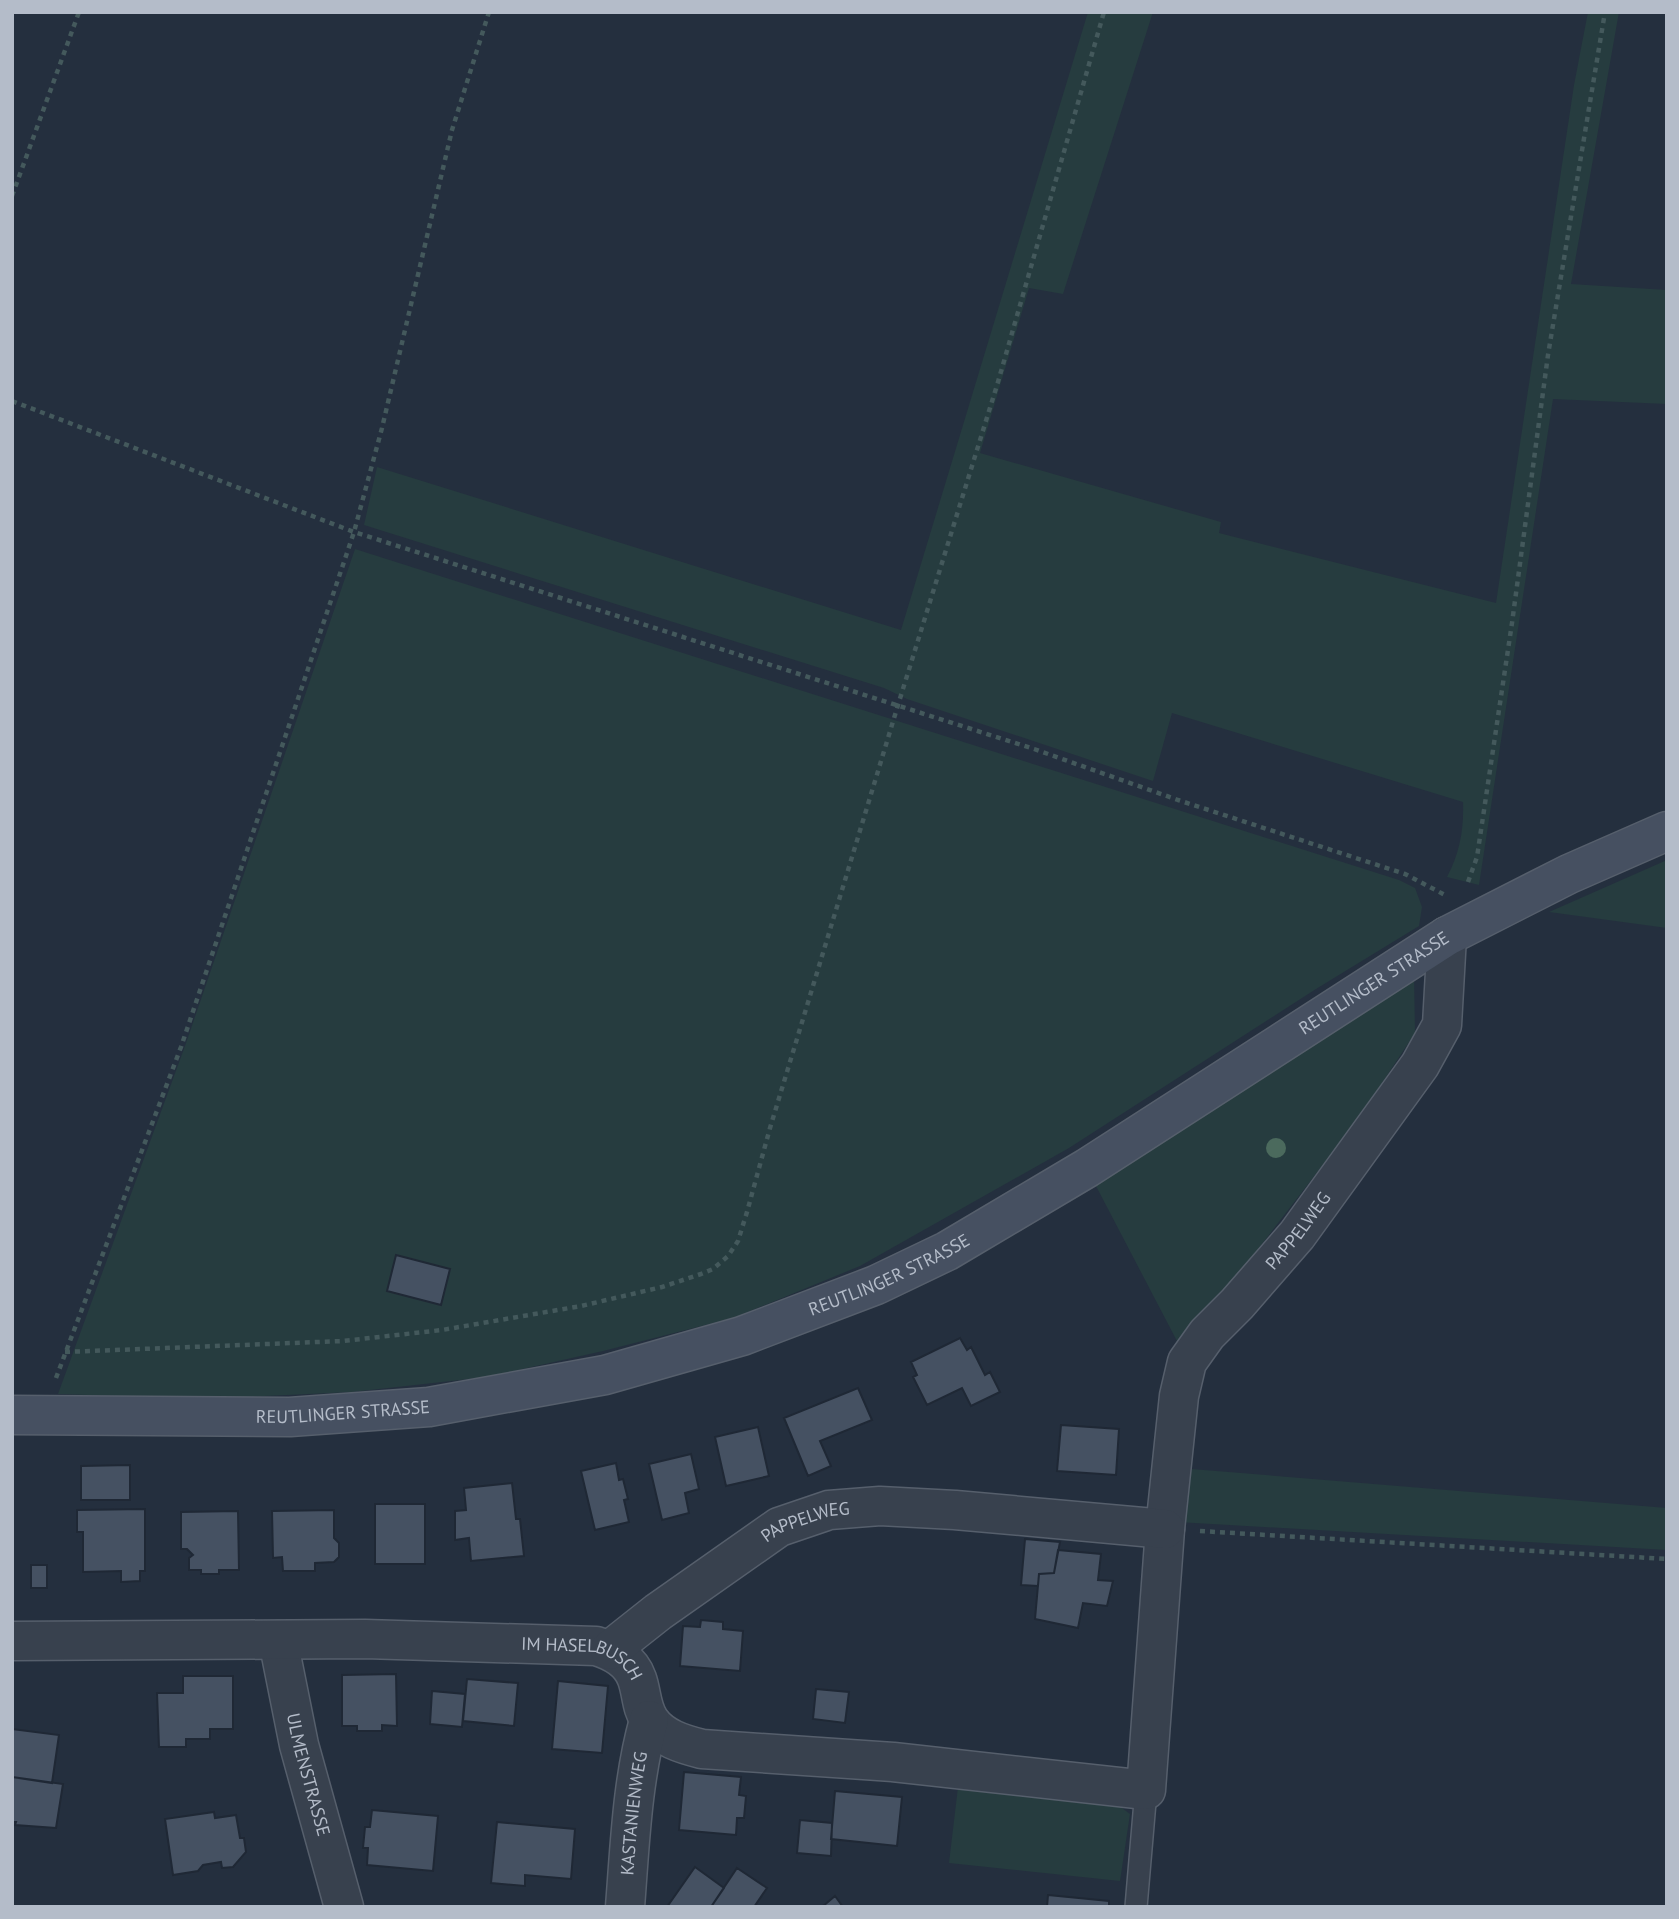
<svg xmlns="http://www.w3.org/2000/svg" width="1679" height="1919" font-family="'PT Sans',sans-serif">
<style>
.green{fill:#263c3f}
.building{fill:#455162;stroke:#1f2835;stroke-width:2}
.lines{fill:none;stroke-linecap:round;stroke-linejoin:round}
.lane-casing{stroke:#565f6c;stroke-width:24}
.street-casing{stroke:#565f6c;stroke-width:41}
.secondary-casing{stroke:#565f6c;stroke-width:41}
.path{stroke:#44595c;stroke-width:4.5;stroke-dasharray:5 5;stroke-linecap:butt}
.lane{stroke:#38414e;stroke-width:21}
.street{stroke:#38414e;stroke-width:38}
.secondary{stroke:#465061;stroke-width:38}
.tree{fill:#4b6a5d}
.labels{text-anchor:middle;stroke-width:6;stroke-linejoin:round;paint-order:stroke}
.street-label{font-size:18px;fill:#b4bcc9;stroke:#1d2633}
</style>
<rect width="100%" height="100%" fill="#242f3e"/>
<path class="green" d="M1088 12H1153L1063 294 1029 288 980 453 1221 522 1219 533 1496 603 1574 85 1588 12H1619L1571 284 1667 290V404L1553 399 1479 885 1447 877C1460 853 1464 828 1463 802L1172 713 1153 781 907 699 884 688 364 525 377 467 901 630Z
M355 549 1399 880 1415 888 1422 907 1419 926 1316 989 1069 1148 860 1266 733 1318 603 1351 487 1377 352 1392 202 1399 58 1394 185 1046Z
M1667 860V928L1549 912Z
M1414 973 1415 1033 1359 1118 1228 1288 1178 1343 1096 1186Z
M1179 1468 1667 1508V1550L1177 1522Z
M958 1787 1110 1799 1130 1814 1120 1881 949 1863Z"/>
<path class="building" d="M396 1255 450 1269 441 1305 387 1291Z
M960 1338 967 1350 971 1347 985 1375 990 1372 1000 1392 971 1406 962 1388 927 1405 913 1377 917 1375 911 1362Z
M858 1388 872 1420 820 1441 831 1466 808 1476 784 1418Z
M1061 1425 1119 1429 1116 1475 1057 1471Z
M758 1427 769 1476 726 1486 715 1437Z
M691 1454 699 1489 685 1493 689 1513 662 1520 649 1464Z
M616 1463 619 1480 623 1479 628 1499 624 1500 629 1522 595 1530 581 1471Z
M130 1465V1500H81V1466Z
M512 1483 516 1519H520L524 1556 471 1561 469 1538 455 1540V1511L466 1510 464 1488Z
M375 1504H425V1564H375Z
M145 1509V1571H140V1581L121 1582V1571L83 1572V1532H77V1510Z
M334 1510V1538L339 1543V1557L334 1562 315 1563V1571H283L282 1557 273 1558 272 1511Z
M238 1511 239 1570H219V1574H201V1570H189V1558L193 1555 187 1549H181V1512Z
M1025 1539 1060 1542 1054 1573 1039 1574 1038 1586 1021 1585Z
M1058 1550 1101 1554 1098 1580 1113 1581 1107 1606 1083 1603 1078 1628 1035 1619 1039 1574 1054 1573Z
M31 1565H47V1588H31Z
M701 1620 723 1622V1629L743 1631 740 1671 680 1666 683 1626 700 1627Z
M396 1674 397 1726 382 1725V1731H357V1726H342V1675Z
M183 1676H233V1729H210V1739H186V1747H159L157 1693H183Z
M467 1679 518 1683 514 1726 463 1721Z
M558 1681 608 1686 602 1753 552 1749Z
M816 1689 849 1692 845 1723 813 1719Z
M432 1691 465 1694 462 1727 430 1724Z
M12 1729 59 1735 52 1783 12 1777Z
M684 1772 741 1777 739 1795 746 1796 744 1818H737L736 1835 679 1830Z
M12 1777 63 1784 56 1828 15 1825 16 1822H12Z
M835 1791 902 1797 897 1846 831 1839Z
M372 1810 438 1816 433 1871 367 1865 368 1848H363L365 1827H370Z
M214 1812 215 1818 236 1815 240 1838H244L246 1852 233 1867 222 1868 221 1862 203 1865 198 1871 173 1875 165 1819Z
M800 1820 832 1823 831 1856 797 1853Z
M497 1822 575 1829 571 1879 525 1875V1886L491 1883Z
M695 1867 724 1888 711 1907H667Z
M737 1868 767 1888 754 1907H711Z
M1048 1895 1109 1901V1907H1047Z
M835 1896 843 1907H822Z"/>
<g class="lines">
<g class="lane-casing">
<path id="lane" d="M1136 1907 1146 1790"/>
</g>
<g class="street-casing">
<g id="street">
<path id="s1" d="M278 1640 299 1745 344 1907"/>
<path id="s2" d="M12 1641 365 1639 596 1646C613 1651 631 1661 637 1679 642 1693 641 1708 650 1721 662 1738 682 1744 702 1749L893 1762 1146 1790 1165 1529 1179 1396 1187 1362 1207 1334 1237 1304 1297 1235 1420 1065 1442 1025 1447 936"/>
<path id="s3" d="M610 1650 658 1612 779 1527 829 1510 880 1506 955 1510 1165 1529"/>
<path id="s4" d="M625 1907C630 1844 632 1781 649 1720"/>
</g>
</g>
<g class="secondary-casing">
<g id="secondary">
<path id="s5" d="M12 1415 290 1417 429 1407 605 1375 742 1336 876 1285 947 1251 1087 1168 1447 936 1569 874 1667 831"/>
</g>
</g>
<path class="path" d="M12 196 79 12
M12 401 354 532 1034 749 1178 800 1405 874 1445 895
M1468 882 1477 857 1512 623 1548 355 1605 12
M65 1352 343 1341 442 1330 581 1306 662 1287 701 1274 713 1269 728 1256 738 1241 747 1212 770 1128 898 705 998 382 1104 12
M56 1378 181 1047 354 532 382 428 452 130 489 12
M1200 1531 1667 1559"/>
<use href="#lane" class="lane"/>
<use href="#street" class="street"/>
<use href="#secondary" class="secondary"/>
</g>
<circle class="tree" cx="1276" cy="1148" r="10"/>
<g class="labels">
<g class="street-label">
<text dy="6" stroke="none"><textPath href="#s5" startOffset="1465">REUTLINGER STRASSE</textPath></text>
<text dy="6" stroke="none"><textPath href="#s2" startOffset="1792">PAPPELWEG</textPath></text>
<text dy="6" stroke="none"><textPath href="#s5" startOffset="898">REUTLINGER STRASSE</textPath></text>
<text dy="6" stroke="none"><textPath href="#s5" startOffset="331">REUTLINGER STRASSE</textPath></text>
<text dy="6" stroke="none"><textPath href="#s3" startOffset="236">PAPPELWEG</textPath></text>
<text dy="6" stroke="none"><textPath href="#s2" startOffset="574">IM HASELBUSCH</textPath></text>
<text dy="6" stroke="none"><textPath href="#s1" startOffset="138">ULMENSTRASSE</textPath></text>
<text dy="6" stroke="none"><textPath href="#s4" startOffset="94">KASTANIENWEG</textPath></text>
</g>
</g>
<rect width="1679" height="1919" fill="none" stroke="#b4bcc9" stroke-width="28"/>
</svg>
